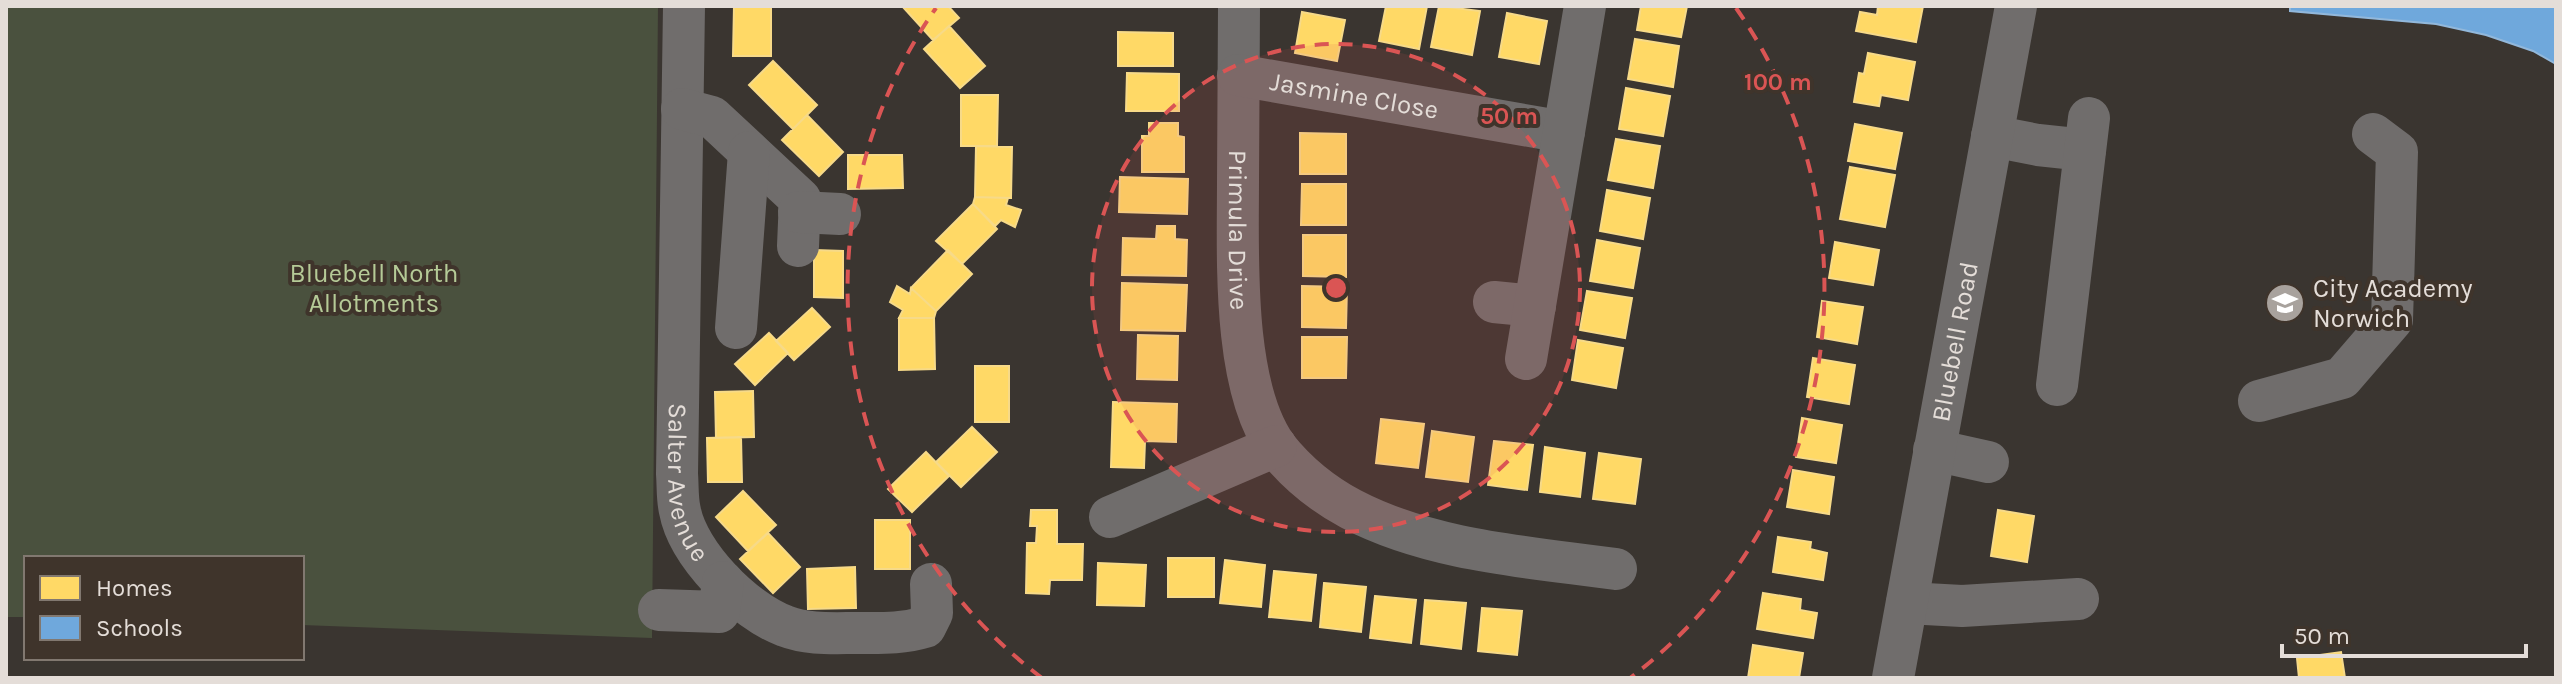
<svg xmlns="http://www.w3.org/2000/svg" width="2562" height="684" font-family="Karla,sans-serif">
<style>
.green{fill:#4a513e}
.homes{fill:#ffd966;stroke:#f7da88;stroke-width:2}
.schools{fill:#6fa8dc;stroke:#92b8db;stroke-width:2}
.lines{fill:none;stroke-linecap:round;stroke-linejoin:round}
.minor{stroke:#706d6c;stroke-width:42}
.ring{fill:none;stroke:#da5554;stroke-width:4;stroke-dasharray:14 10}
.labels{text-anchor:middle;stroke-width:8;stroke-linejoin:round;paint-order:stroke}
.street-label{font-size:26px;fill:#e4ddd8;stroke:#3f342b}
.park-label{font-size:26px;fill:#b5ca97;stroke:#3f342b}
.poi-label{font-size:26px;fill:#e4ddd8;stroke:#3f342b;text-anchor:start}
.centre{fill:#da5554;stroke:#3f342b;stroke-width:4}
.ring-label{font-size:24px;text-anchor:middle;font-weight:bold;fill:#da5554;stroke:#3f342b;stroke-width:8;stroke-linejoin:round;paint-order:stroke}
</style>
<rect width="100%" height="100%" fill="#3a3530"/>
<path class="green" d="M6 6H658L652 638 302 625V558H26V617H6Z"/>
<path class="homes" d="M734 6H771V56H733Z
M902 6H948L959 18 933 40Z
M1386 6H1427L1419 49 1379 41Z
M1439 6 1480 11 1472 55 1431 47Z
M1641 6H1687L1681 37 1637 30Z
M1878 6H1923L1916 42 1856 31 1860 12 1877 15Z
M1302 12 1345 20 1337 61 1295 53Z
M1507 13 1547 21 1539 64 1499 57Z
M949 26 985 66 960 88 924 49Z
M1118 32 1173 33V66H1118Z
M1635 39 1679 46 1673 87 1628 79Z
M1868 53 1915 62 1908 100 1881 95 1879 106 1854 102 1859 73 1864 74Z
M773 61 817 105 793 129 749 85Z
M1127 73 1179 74V111H1126Z
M1626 88 1670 96 1663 136 1619 129Z
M961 95H998L997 146H961Z
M807 115 843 152 819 176 782 140Z
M1149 123H1178V136L1184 137V172H1142V136H1149Z
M1855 124 1902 133 1895 169 1848 161Z
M1300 133 1346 134V174H1300Z
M1616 139 1660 146 1653 188 1608 180Z
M976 146 1012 147 1011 198 975 197Z
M848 155H902L903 188 848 189Z
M1850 167 1895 175 1885 227 1840 219Z
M1120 177 1188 179 1187 214 1119 212Z
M1302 184H1346V225H1301Z
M1607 190 1650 198 1643 239 1600 231Z
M975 197 1008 198 1006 205 1021 210 1015 227 1001 220 995 226 973 204Z
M973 204 997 229 962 264 936 241Z
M1157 226H1175V239L1187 240 1186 276 1122 275 1123 238 1156 239Z
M1303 235H1346V277L1303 276Z
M1597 240 1640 248 1633 288 1590 281Z
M1835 242 1879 250 1873 285 1829 278Z
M814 250 843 251V298L814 297Z
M948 250 972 274 936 311 911 288Z
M1122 283 1187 285 1185 331 1121 330Z
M897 286 910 294 911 288 936 311 934 318H899L903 310 890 302Z
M1302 286 1347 287 1346 328 1302 327Z
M1587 291 1632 298 1625 338 1580 330Z
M1822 301 1863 307 1857 344 1817 337Z
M812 308 830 327 794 360 776 341Z
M899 318H934L935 369 899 370Z
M769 333 788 353 755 385 735 364Z
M1138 335 1178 336 1177 380 1137 379Z
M1302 337H1347L1346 378H1302Z
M1578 340 1623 348 1616 388 1572 380Z
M1813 358 1855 365 1849 404 1807 397Z
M975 366H1009V422H975Z
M753 391 754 437 716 438 715 392Z
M1113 402 1177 404 1176 442 1145 441 1144 468 1111 467Z
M1802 418 1842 425 1836 463 1796 457Z
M1381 419 1424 424 1418 468 1376 463Z
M972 427 997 452 961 487 936 462Z
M1432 431 1474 437 1468 482 1426 477Z
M741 437 742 482H708L707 438Z
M1494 441 1533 445 1527 490 1488 485Z
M1545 447 1585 453 1580 497 1540 492Z
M926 452 949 476 912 512 888 489Z
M1599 453 1641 459 1635 504 1593 499Z
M1793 470 1834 477 1829 514 1787 507Z
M743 491 776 525 748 551 716 517Z
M1031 510H1057V544H1083L1082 580H1050L1049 594 1026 593 1027 543H1036L1037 526H1030Z
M1998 510 2034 516 2027 562 1991 556Z
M875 520H910V569H875Z
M768 533 800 567 773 593 740 559Z
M1778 537 1811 542 1810 549 1827 553 1823 580 1773 572Z
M1168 558H1214V597H1168Z
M1225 560 1265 565 1261 607 1220 603Z
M1098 563 1146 565 1144 606 1097 605Z
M855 567 856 608 808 609 807 569Z
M1274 571 1316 575 1311 621 1269 617Z
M1324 583 1366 587 1361 632 1320 627Z
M1763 593 1801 599 1800 610 1817 613 1813 638 1757 629Z
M1375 596 1416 600 1411 643 1370 638Z
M1425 600 1466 603 1461 649 1421 644Z
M1482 608 1522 611 1517 655 1478 651Z
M1753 645 1803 653 1799 678H1748Z
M2341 652 2345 678H2299L2297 658Z"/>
<path class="schools" d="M2290 6H2556V64L2533 51 2486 35 2436 24 2290 11Z"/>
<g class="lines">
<g class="minor">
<path id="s1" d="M684 6 677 474C678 486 677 499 680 511 688 554 744 611 785 626 808 635 833 633 858 633 881 633 902 634 925 627L932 613 931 584"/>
<path id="s2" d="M1239 6C1239 65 1238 123 1238 182 1238 256 1232 386 1277 448 1297 473 1323 494 1351 509 1431 551 1529 557 1616 569"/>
<path id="s3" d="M1238 75 1564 132"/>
<path d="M682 109 712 117 800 199 798 246"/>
<path d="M1992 136 2038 145 2085 150"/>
<path d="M799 212 840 214"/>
<path d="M1494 302 1535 306"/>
<path d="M736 328 749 152"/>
<path d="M1526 359 1585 6"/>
<path d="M2057 385 2089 118"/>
<path d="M2259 401 2342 378 2392 320 2397 152 2373 134"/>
<path d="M1934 450 1988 462"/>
<path d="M1110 517 1276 446"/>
<path d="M1907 603 1962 606 2078 599"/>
<path d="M659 610 719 612 723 582"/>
<path id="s4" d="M1893 678 2016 6"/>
</g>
</g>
<circle cx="1336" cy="288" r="244" fill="#da5554" fill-opacity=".12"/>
<g class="ring">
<circle cx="1336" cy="288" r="244"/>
<path d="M1042 678A488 488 0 0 1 936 8M1736 8A488 488 0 0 1 1630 678"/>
</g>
<defs>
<g id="school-disc" transform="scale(2)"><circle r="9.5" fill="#a8a29d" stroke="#3f342b"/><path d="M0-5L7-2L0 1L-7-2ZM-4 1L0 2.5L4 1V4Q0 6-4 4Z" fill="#fff"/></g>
</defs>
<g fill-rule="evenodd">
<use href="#school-disc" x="2285" y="303"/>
</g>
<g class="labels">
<g class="street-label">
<text dy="9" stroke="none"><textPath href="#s3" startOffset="118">Jasmine Close</textPath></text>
<text dy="9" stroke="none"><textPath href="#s2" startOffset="224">Primula Drive</textPath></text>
<text dy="9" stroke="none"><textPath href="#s4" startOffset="342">Bluebell Road</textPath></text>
<text dy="9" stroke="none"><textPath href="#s1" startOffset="478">Salter Avenue</textPath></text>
</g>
<g class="park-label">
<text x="374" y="282">Bluebell North<tspan x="374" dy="30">Allotments</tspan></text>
</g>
<g class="poi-label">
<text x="2313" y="297">City Academy<tspan x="2313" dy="30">Norwich</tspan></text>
</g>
</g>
<circle cx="1336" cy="288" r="12" class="centre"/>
<g class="ring-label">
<text x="1778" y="90">100 m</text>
<text x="1509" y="124">50 m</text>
</g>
<rect width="2562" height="684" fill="none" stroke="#e4ddd8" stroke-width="16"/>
<rect x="24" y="556" width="280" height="104" fill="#3f342b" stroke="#817870" stroke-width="2"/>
<rect x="40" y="576" width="40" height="24" fill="#ffd966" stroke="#817870" stroke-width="2"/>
<text x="96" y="596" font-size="24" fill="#e4ddd8">Homes</text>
<rect x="40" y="616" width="40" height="24" fill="#6fa8dc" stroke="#817870" stroke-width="2"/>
<text x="96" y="636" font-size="24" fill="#e4ddd8">Schools</text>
<path d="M2282 644v12h244v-12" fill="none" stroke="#e4ddd8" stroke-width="4"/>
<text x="2294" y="644" font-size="24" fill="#e4ddd8" stroke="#3f342b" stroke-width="6" paint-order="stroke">50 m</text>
</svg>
